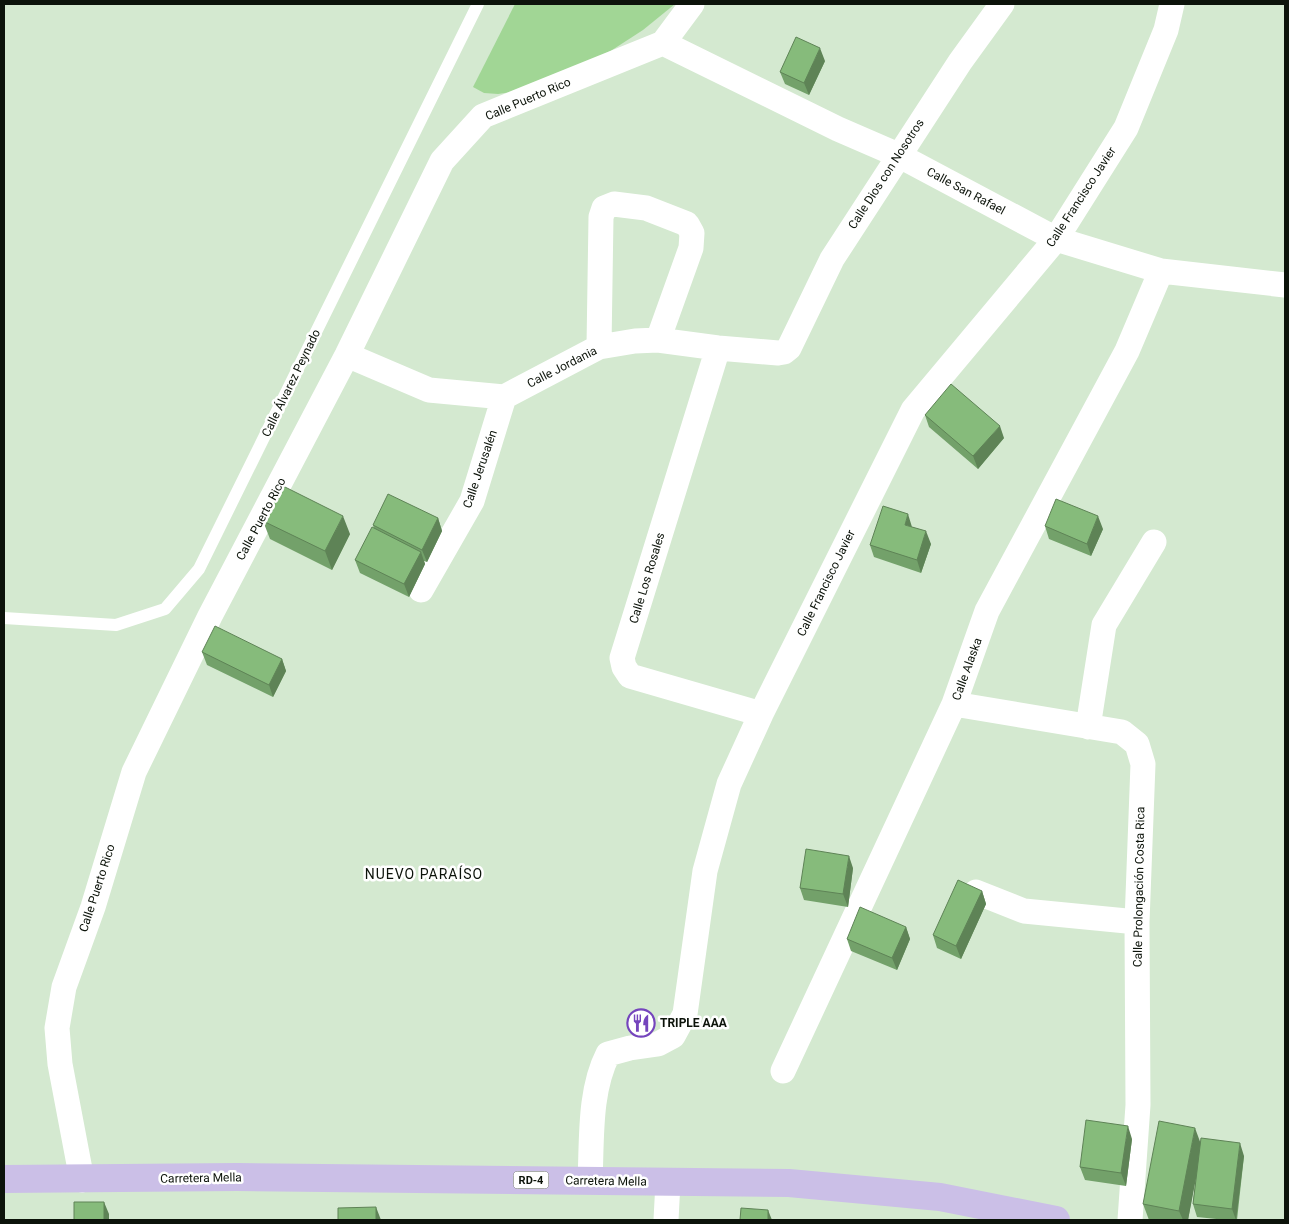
<svg xmlns="http://www.w3.org/2000/svg" width="1289" height="1224" font-family="Roboto,sans-serif">
<style>
.green{fill:#a1d695}
.lines{fill:none;stroke-linecap:round;stroke-linejoin:round}
.service{stroke:#fff;stroke-width:12}
.minor{stroke:#fff;stroke-width:25}
.primary{stroke:#cbbfe7;stroke-width:28}
.wall{fill:#73a16a}
.shaded-wall{fill:#5e8356}
.building{fill:#86bb7b;stroke:#5e8356}
.labels{text-anchor:middle;stroke-width:5;stroke-linejoin:round;paint-order:stroke}
.shield{fill:#fff;stroke:#555a54;stroke-width:1}
.shield-label{font-size:11px;font-weight:bold;fill:#0c130a}
.street-label{font-size:12px;fill:#0c130a;stroke:#fff}
.poi-label{font-size:12px;font-weight:bold;fill:#0c130a;stroke:#fff;text-anchor:start}
.neighbourhood-label{font-size:14px;letter-spacing:1px;fill:#0c130a;stroke:#fff}
</style>
<rect width="100%" height="100%" fill="#d4e9d0"/>
<path class="green" d="M515 4H675L643 30 589 65 524 90 498 94 484 93 473 87Z"/>
<g class="lines">
<path class="service" d="M4 618 116 625 165 609 199 569 478 4"/>
<path class="minor" d="M663 43 838 129 898 155 1056 239 1161 271 1285 285
M599 347 601 217 604 208 614 204 646 208 687 224 692 233 691 248 658 340
M718 348 622 658 624 667 630 676 761 714
M347 355 429 390 504 397 599 347 635 341 658 340 718 348 778 353 784 352 789 348 832 259 960 62 1002 4
M421 590 472 501 504 397
M954 704 1122 732 1137 744 1143 764 1137 922 1138 1105 1130 1220
M1088 727 1104 625 1154 542
M976 892 1024 911 1137 922
M783 1071 954 704 987 611 1127 351 1161 271
M82 1180 60 1064 57 1028 64 987 93 907 134 772 210 616 347 355 442 161 483 116 663 43 692 4
M590 1180C592 1140 589 1091 608 1054L630 1048 658 1044 673 1036 685 1014 705 871 729 784 761 714 913 410 1056 239 1126 128 1166 30 1172 4
M666 1220 668 1182"/>
<path class="primary" d="M4 1179 237 1177 789 1183 940 1197 1056 1220"/>
</g>
<path class="wall" d="M825 61 809 95 785 84 780 72Z
M925 415 1004 438 978 469 929 427Z
M438 518 442 531 427 562 424 561 425 564 409 597 360 573 355 560 374 529 373 525Z
M263 521 350 534 332 570 270 539Z
M1045 526 1103 529 1091 556 1049 539Z
M912 527 931 544 921 573 874 557 870 545Z
M202 652 282 659 286 671 273 697 207 665Z
M853 868 848 907 804 900 800 888Z
M982 891 986 904 961 959 937 948 933 935Z
M906 927 910 939 897 970 851 951 847 939Z
M1132 1139 1126 1186 1085 1180 1080 1167Z
M1200 1143 1244 1156 1237 1220H1226L1197 1217 1193 1204 1196 1175 1188 1220H1149L1143 1204Z"/>
<path class="shaded-wall" d="M820 48 825 61 809 95 804 83Z
M1000 426 1004 438 978 469 973 456Z
M908 514 912 527 905 525Z
M343 516 350 534 332 570 325 551Z
M1098 516 1103 529 1091 556 1087 544Z
M438 518 442 531 427 562 422 550Z
M926 531 931 544 921 573 917 560Z
M421 552 425 564 409 597 404 584Z
M282 659 286 671 273 697 269 685Z
M849 856 853 868 848 907 843 894Z
M982 891 986 904 961 959 956 946Z
M906 927 910 939 897 970 892 958Z
M1128 1126 1132 1139 1126 1186 1121 1173Z
M1195 1128 1202 1147 1188 1220H1183L1179 1211Z
M1240 1143 1244 1156 1236 1220 1232 1209Z
M104 1202 109 1214V1220H104Z
M376 1207 381 1220H376Z
M768 1210 772 1220H768Z"/>
<path class="building" d="M796 37 820 48 804 83 780 72Z
M951 384 1000 426 973 456 925 415Z
M281 485 343 516 325 551 263 521Z
M388 494 438 518 422 550 373 525Z
M1056 499 1098 516 1087 544 1045 526Z
M883 506 908 514 905 525 926 531 917 560 870 545Z
M372 527 421 552 404 584 355 560Z
M215 626 282 659 269 685 202 652Z
M806 849 849 856 843 894 800 888Z
M958 880 982 891 956 946 933 935Z
M860 907 906 927 892 958 847 939Z
M1086 1120 1128 1126 1121 1173 1080 1167Z
M1159 1121 1195 1128 1179 1211 1143 1204Z
M1201 1138 1240 1143 1232 1209 1193 1204Z
M74 1202H104V1220H74Z
M376 1207V1220H338V1208Z
M741 1208 768 1210V1220H740Z"/>
<defs>
<g id="restaurant-ring" transform="scale(1.4375)"><circle r="9.5" fill="#fff" stroke="#7545bd" stroke-width="1.5"/><path d="M-5-6h1v4h1v-4h1v4h1v-4h1v5L-1.5 .5V6h-2V.5L-5-1ZM5-6V6H3V1.5H1.5Q1.5-4 5-6Z" fill="#7545bd"/></g>
</defs>
<g fill-rule="evenodd">
<use href="#restaurant-ring" x="641" y="1023"/>
</g>
<g class="labels">
<rect class="shield" x="513.5" y="1171.5" width="35" height="17" rx="4"/>
<g class="shield-label">
<text x="531" y="1184">RD-4</text>
</g>
<g class="street-label">
<text transform="translate(528 99) rotate(-23)" y="4">Calle Puerto Rico</text>
<text transform="translate(886 174) rotate(-57)" y="4">Calle Dios con Nosotros</text>
<text transform="translate(966 191) rotate(28)" y="4">Calle San Rafael</text>
<text transform="translate(1081 197) rotate(-57)" y="4">Calle Francisco Javier</text>
<text transform="translate(562 367) rotate(-27)" y="4">Calle Jordania</text>
<text transform="translate(291 383) rotate(-64)" y="4">Calle Álvarez Peynado</text>
<text transform="translate(480 469) rotate(-71)" y="4">Calle Jerusalén</text>
<text transform="translate(261 519) rotate(-62)" y="4">Calle Puerto Rico</text>
<text transform="translate(647 578) rotate(-73)" y="4">Calle Los Rosales</text>
<text transform="translate(826 583) rotate(-64)" y="4">Calle Francisco Javier</text>
<text transform="translate(967 669) rotate(-70)" y="4">Calle Alaska</text>
<text transform="translate(1139 887) rotate(-89)" y="4">Calle Prolongación Costa Rica</text>
<text transform="translate(97 888) rotate(-72)" y="4">Calle Puerto Rico</text>
<text transform="translate(201 1178) rotate(-1)" y="4">Carretera Mella</text>
<text transform="translate(606 1181) rotate(1)" y="4">Carretera Mella</text>
</g>
<g class="poi-label">
<text x="660" y="1027">TRIPLE AAA</text>
</g>
<g class="neighbourhood-label">
<text x="424" y="879">NUEVO PARAÍSO</text>
</g>
</g>
<rect width="1289" height="1224" fill="none" stroke="#0c130a" stroke-width="10"/>
</svg>
